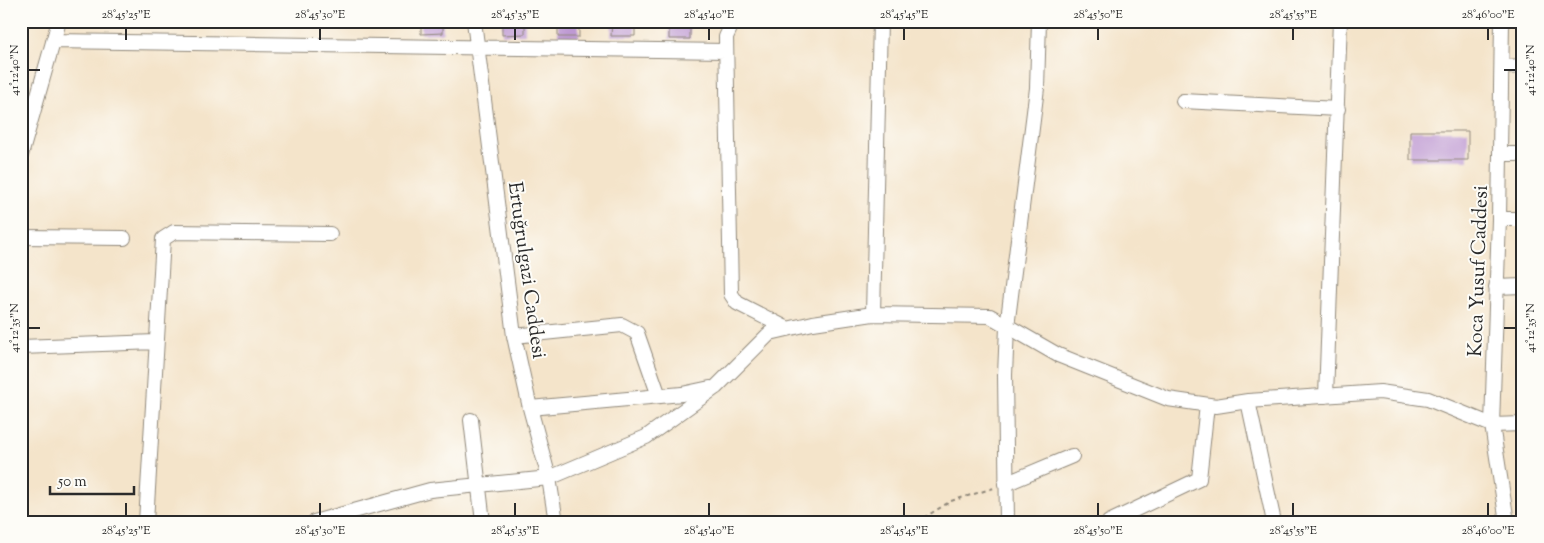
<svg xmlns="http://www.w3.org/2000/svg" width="1544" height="543" font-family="'Sorts Mill Goudy',serif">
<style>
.building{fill:#be99d3}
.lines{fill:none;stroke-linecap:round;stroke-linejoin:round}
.minor-casing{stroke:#90887a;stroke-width:16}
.path{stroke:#90887a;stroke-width:2;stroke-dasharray:4 4;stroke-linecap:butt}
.minor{stroke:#fff;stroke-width:14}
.ticks{fill:none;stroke:#2b2b2b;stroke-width:2}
.labels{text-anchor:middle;stroke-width:4;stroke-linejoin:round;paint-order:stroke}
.street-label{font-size:20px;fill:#2b2b2b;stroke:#fdfcf7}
.neatline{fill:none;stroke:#2b2b2b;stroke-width:2}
.ticks-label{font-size:12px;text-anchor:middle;fill:#2b2b2b}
</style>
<rect width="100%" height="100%" fill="#fdfcf7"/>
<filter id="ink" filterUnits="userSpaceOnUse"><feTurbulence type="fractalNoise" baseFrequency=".02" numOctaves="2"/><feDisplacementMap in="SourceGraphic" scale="10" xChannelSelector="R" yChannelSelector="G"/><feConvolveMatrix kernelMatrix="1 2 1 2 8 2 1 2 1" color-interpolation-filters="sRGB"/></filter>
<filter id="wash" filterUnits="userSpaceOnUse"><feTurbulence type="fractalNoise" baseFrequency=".0096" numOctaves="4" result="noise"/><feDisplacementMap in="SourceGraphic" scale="20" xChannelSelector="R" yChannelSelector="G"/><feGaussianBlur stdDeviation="1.12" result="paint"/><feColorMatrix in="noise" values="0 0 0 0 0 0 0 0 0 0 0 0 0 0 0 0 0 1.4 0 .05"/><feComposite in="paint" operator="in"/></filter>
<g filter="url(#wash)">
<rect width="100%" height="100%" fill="#f4e4ca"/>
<g id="blocks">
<path class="building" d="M421 21H443V33L421 34Z
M502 21H525V34L502 35Z
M558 21H579V37H558Z
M612 21H635V36H611Z
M669 21H690V39H669Z
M1410 131H1468V160H1410Z"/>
</g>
</g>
<g filter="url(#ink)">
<use href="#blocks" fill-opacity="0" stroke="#90887a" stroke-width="1"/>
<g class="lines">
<g class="minor-casing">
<path id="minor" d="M474 21 514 336 530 408 549 478 556 522
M737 21 732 24 726 37 731 294 737 303 788 329
M1502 21 1499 219 1492 425 1507 522
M53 41 726 51
M1503 67 1523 66
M1183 101 1338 109
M1501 154H1523
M21 155 59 21
M1499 219H1523
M21 237 124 238
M1496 287 1523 286
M873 314 880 21
M514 336 622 325 637 333 659 396
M21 347 156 342
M1326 396 1340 21
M1248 401 1274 522
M530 408 682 394 710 388
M471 420 483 522
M1005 484 1072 456
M21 518 22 522
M146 522 163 239 174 232 330 234
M314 522 430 490 549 478 646 437 716 387 770 333 813 323 873 314 990 316 1058 355 1168 399 1216 406 1248 401 1380 392 1428 399 1492 425 1523 424
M1007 522 1005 375 1007 327 1037 88 1039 21
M1109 522 1199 479 1207 405"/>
</g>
<path class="path" d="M917 522 951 501 994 488"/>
<use href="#minor" class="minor"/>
</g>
</g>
<path class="ticks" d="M126 28V40M320 28V40M515 28V40M709 28V40M904 28V40M1098 28V40M1293 28V40M1488 28V40M28 70H40M1504 70H1516M28 328H40M1504 328H1516M126 503V516M320 503V516M515 503V516M709 503V516M904 503V516M1098 503V516M1293 503V516M1488 503V516"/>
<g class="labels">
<g class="street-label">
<text transform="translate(528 270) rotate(82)" y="7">Ertuğrulgazi Caddesi</text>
<text transform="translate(1477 271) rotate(-88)" y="7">Koca Yusuf Caddesi</text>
</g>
</g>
<rect width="1544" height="543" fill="none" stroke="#fdfcf7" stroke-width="55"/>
<path d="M50 486v8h84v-8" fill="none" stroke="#2b2b2b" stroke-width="2.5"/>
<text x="58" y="486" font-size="15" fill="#2b2b2b" stroke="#fdfcf7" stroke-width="4" paint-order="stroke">50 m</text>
<rect x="28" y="28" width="1488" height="488" class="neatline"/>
<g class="ticks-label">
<text x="126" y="18">28°45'25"E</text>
<text x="320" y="18">28°45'30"E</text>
<text x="515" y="18">28°45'35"E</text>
<text x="709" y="18">28°45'40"E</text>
<text x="904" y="18">28°45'45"E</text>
<text x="1098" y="18">28°45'50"E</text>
<text x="1293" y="18">28°45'55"E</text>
<text x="1488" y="18">28°46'00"E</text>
<text transform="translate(14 70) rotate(-90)" y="4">41°12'40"N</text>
<text transform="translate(1530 70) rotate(-90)" y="4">41°12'40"N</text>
<text transform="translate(14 328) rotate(-90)" y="4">41°12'35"N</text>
<text transform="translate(1530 328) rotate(-90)" y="4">41°12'35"N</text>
<text x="126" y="534">28°45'25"E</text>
<text x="320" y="534">28°45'30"E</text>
<text x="515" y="534">28°45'35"E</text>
<text x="709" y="534">28°45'40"E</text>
<text x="904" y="534">28°45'45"E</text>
<text x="1098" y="534">28°45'50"E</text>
<text x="1293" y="534">28°45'55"E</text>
<text x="1488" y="534">28°46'00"E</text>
</g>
</svg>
